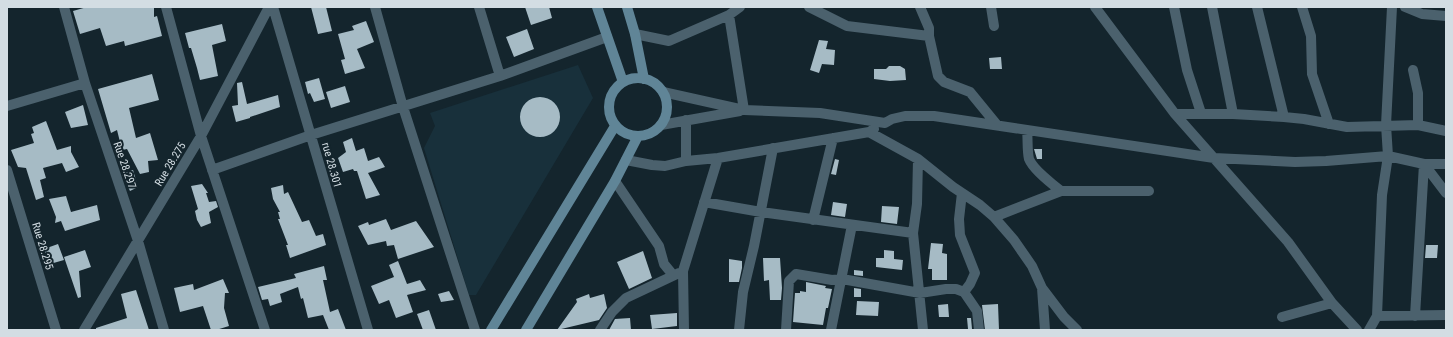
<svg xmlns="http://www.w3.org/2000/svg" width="1453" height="337" font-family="'Roboto Condensed',sans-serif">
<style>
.built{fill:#18303b}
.building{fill:#a6bbc5}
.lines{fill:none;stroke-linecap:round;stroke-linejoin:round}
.minor{stroke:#4b616d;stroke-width:10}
.secondary{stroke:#608597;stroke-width:10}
.labels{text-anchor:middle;stroke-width:4;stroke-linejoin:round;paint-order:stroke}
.street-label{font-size:11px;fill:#d3dde3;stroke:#14252d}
</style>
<rect width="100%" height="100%" fill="#14252d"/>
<path class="built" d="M578 65 593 98 476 295H469L424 148 435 126 430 113Z"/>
<path class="building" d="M87 7H154V17L157 16 162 36 125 46 124 41 106 46 100 28 80 34 73 11Z
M311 7H326L332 31 318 34Z
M525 7H549L552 18 531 25Z
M366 21 374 42 357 49 365 68 345 74 341 60 345 59 338 34 354 30 352 26Z
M222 24 226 41 212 45 218 76 200 80 197 68 191 48H189L185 33Z
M527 29 534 49 514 57 506 37Z
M819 40 828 41 826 49 835 50 834 65 822 64 819 73 810 70Z
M1001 57 1002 69H990L989 58Z
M889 66H900L905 69 906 80 890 81 874 79V69H886Z
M152 74 159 100 129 108 136 138 150 133 158 160 148 161 149 172 140 174 127 149 122 150 117 130 111 133 98 89Z
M319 78 325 99 314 102 310 93 308 94 305 82Z
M242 82 247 104 278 95 280 107 250 117V118L236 122 232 106 238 105 237 83Z
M345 86 350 102 331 108 326 92Z
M520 117a20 20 0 1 1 40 0a20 20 0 1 1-40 0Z
M83 105 88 125 71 128 65 112Z
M46 121 57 150 71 146V152L79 167 66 172 62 163 43 168 46 178 40 180 44 197 36 200 26 168 18 167 11 150 34 143 31 134 34 133 32 127Z
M352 138 356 151 364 148 368 161 379 157 385 167 368 173 380 195 366 199 357 171H354L353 169 343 172 338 158 346 152 343 142Z
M1034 149H1042V159H1037Z
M835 159 839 160 836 175 831 174Z
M133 170 138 187 130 191 122 174Z
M202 184 208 193H206L209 202 216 201 218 207 209 212 211 223 201 227 197 220 195 211 198 209 191 186Z
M283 185 284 194 288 192 302 222 309 220 316 236 323 234 326 245 290 258 286 245H288L278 219H280L278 212H280L273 199 271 188Z
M66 196 71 212 97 205 100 220 65 231 61 221 55 223 56 217 49 199Z
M833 202 847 204 845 217 831 215Z
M882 206 899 207 897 224 881 222Z
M386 219 391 230 416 221 434 247 398 259 394 245 387 246 386 241 368 245 358 226 368 222 369 225Z
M931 243 943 244 942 253 947 254V280H932V269H928Z
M58 244 64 260 50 264 44 249Z
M1426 245H1438L1437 258H1425Z
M85 250 91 267 79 271 81 297 78 298 64 257Z
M884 250 894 251V259L903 260 902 270 876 267V258H884Z
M643 251 652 278 629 289 617 262Z
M763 258H780L782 288 781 300H770L769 280 764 281Z
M729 259 742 261V268L739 282H729Z
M398 261 407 284 420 280 426 290 407 295 413 312 396 318 389 300 379 304 371 286 394 277 389 265Z
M324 266 327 280H323L330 312 338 309 346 330H329L323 315 308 318 303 298 301 299 298 287 280 294 282 302 270 306 268 299 262 300 258 287 296 278 294 274Z
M854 270 863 271V276L854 275Z
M223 279 229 293H225L224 308 229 326 216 330H211L203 306 180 312 174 288 193 284 194 290Z
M806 282 826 286 825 288 832 289 828 308H826L823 325 793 322 795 293H800V291L806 292Z
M854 288 861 289V297H854Z
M136 290 149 330H96V328L127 318 121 294Z
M449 291 454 300 441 302 438 294Z
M589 294 590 298 604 294 607 308 599 320 557 330 577 302 576 299Z
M857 301 879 302 878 316 856 315Z
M948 304 949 317H939L938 305Z
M998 304 999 330H985L982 305Z
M429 310 436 330H423L417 314Z
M677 313V326L652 329 650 315Z
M630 318 631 330H609L615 319Z
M967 318H971L972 329H968Z"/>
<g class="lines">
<path class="minor" d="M64 7 85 83 138 241 164 330
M166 7 201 136 265 330
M273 7 368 330
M375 7 403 107 475 330
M479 7 500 76
M809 7 847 26 929 36
M920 7 929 28V36L938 76 944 82 970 92 997 125
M991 7 994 26
M1095 7 1175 114 1288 242 1332 303 1357 330
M1174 7 1187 70 1201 113
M1212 7 1233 114
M1257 7 1284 117
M1302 7 1311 36 1312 74 1329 124
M1405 7 1422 14 1446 16
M729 15 744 110
M635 34 669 41 729 15 740 7
M1413 70 1418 93V125
M663 92 744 110 820 113 885 123 892 119 905 116H934L1214 158 1295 162 1326 161 1388 156 1424 164H1446
M7 106 85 83
M1175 114H1233L1284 117 1304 119 1347 127 1418 125 1446 131
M686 120V161
M661 125 740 111
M1027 130C1028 139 1027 151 1029 159 1033 169 1053 185 1061 191H1149
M869 132 918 159 953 187 980 205 994 217 1014 240 1032 266 1042 288 1064 317 1077 330
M918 159 917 204 913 233 923 330
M626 160 652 165 665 166 686 161 718 158 869 132 874 129
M7 170 56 330
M212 170 311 135 500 76 607 37
M615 181 659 246 664 264 673 275
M962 193 959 219 960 235 975 273 970 284 964 292
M704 202 761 212 913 233
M994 217 1061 191
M813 220 833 138
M1042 288 1045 330
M1377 316 1382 195 1388 156 1386 125 1392 7
M1415 316 1424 164 1446 193
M1282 317 1332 303
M84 330 201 136 269 7
M600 330 612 312 626 298 679 273
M684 330 683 271 718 158
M739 330 743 292 754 246 773 148
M786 330 789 281 796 274 832 280 842 279 920 293 946 289H956L964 292 977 311 979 330
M831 330 852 225
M1369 330 1377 316 1446 315"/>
<path class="secondary" d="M597 7 623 82
M627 7 635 34 644 79
M609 107a29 29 0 1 1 58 0a29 29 0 1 1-58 0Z
M491 330 615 126
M526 330 615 181 638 136"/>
</g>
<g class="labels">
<g class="street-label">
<text transform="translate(170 164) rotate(-59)" y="4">Rue 28.275</text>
<text transform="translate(125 165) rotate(71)" y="4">Rue 28.297</text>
<text transform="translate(332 165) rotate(74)" y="4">rue 28.301</text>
<text transform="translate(43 246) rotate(73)" y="4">Rue 28.295</text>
</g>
</g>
<rect width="1453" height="337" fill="none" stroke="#d3dde3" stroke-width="16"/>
</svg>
